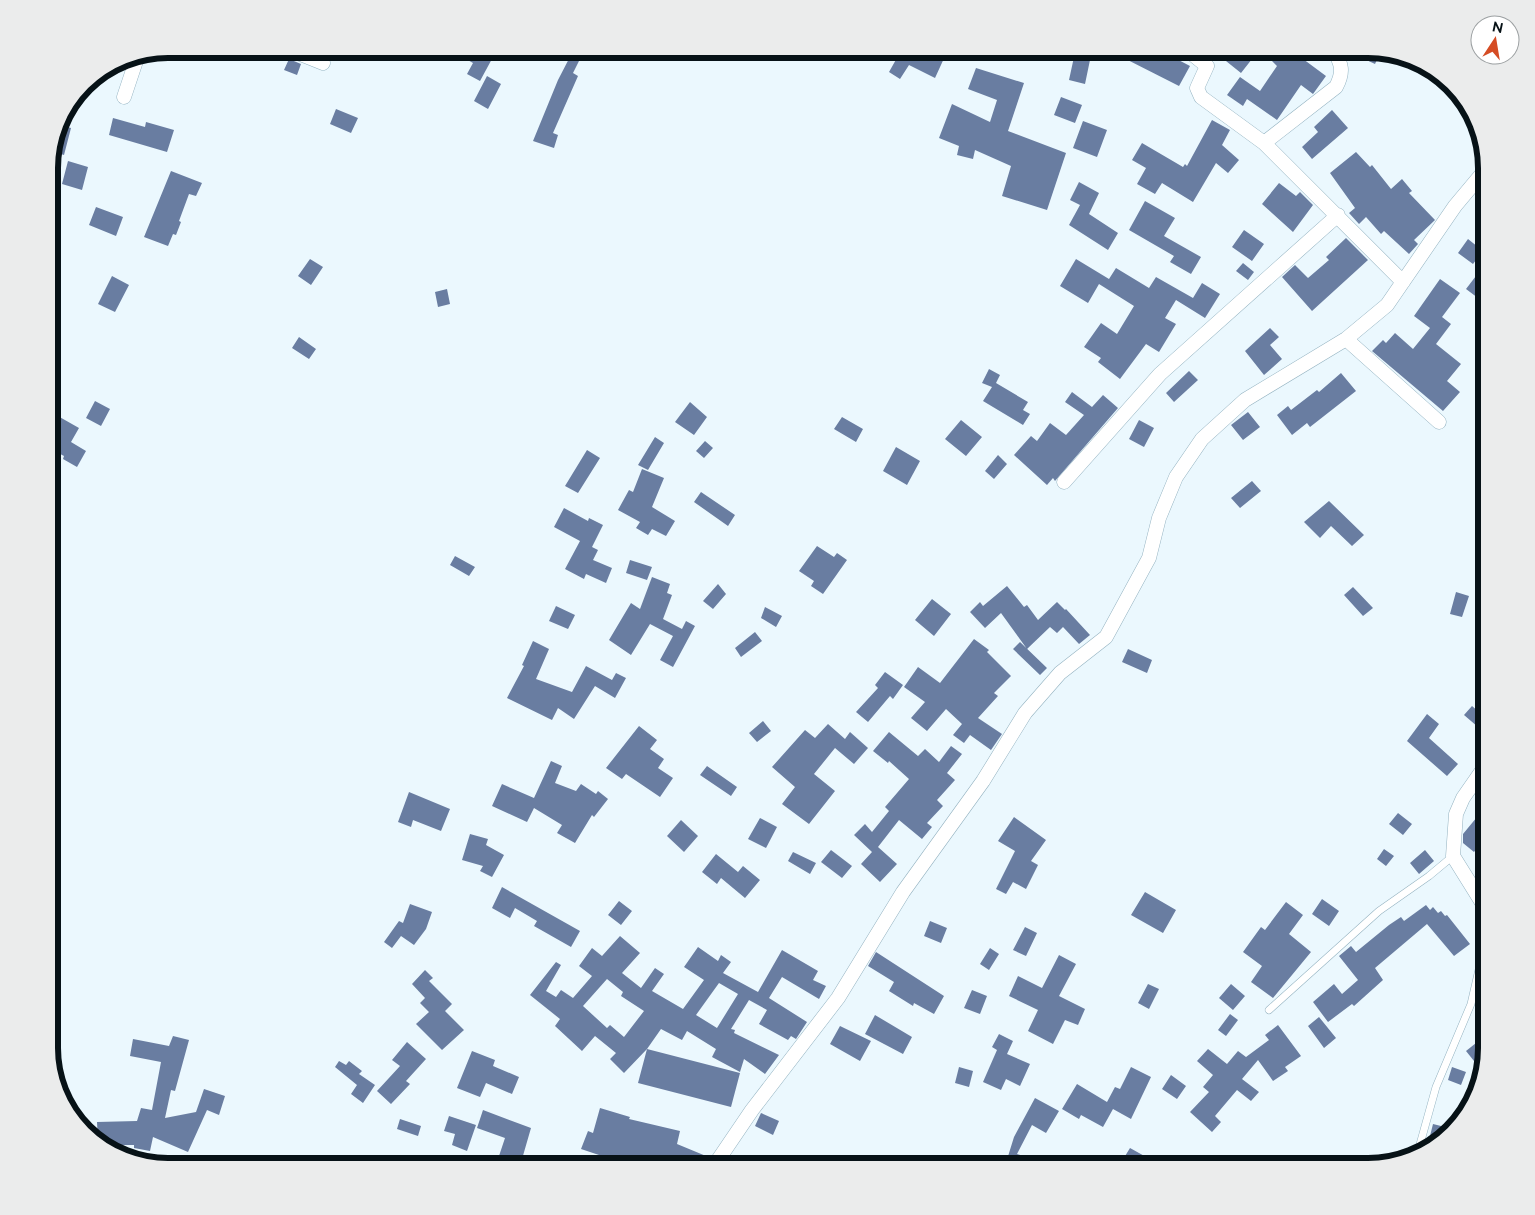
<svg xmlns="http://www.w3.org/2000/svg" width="1535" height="1215" font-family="Raleway,sans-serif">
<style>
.building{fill:#697da1;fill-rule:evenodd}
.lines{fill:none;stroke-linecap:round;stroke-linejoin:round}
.lane-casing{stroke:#93b2c0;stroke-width:8}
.street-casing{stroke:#93b2c0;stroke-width:15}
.lane{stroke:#fff;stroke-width:7}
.street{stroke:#fff;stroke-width:14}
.rim{fill:none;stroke:#071217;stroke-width:6}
</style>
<rect width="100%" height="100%" fill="#ebf8fe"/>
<path class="building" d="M472 49H478L493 57 480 81 467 74 473 63 466 59Z
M902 49H911L919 54 922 49H935L946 54 935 78 909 65 900 79 889 72Z
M1106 49H1170L1167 54 1190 66 1179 86Z
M1236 49H1255L1248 56 1252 59 1241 73 1226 61Z
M1272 49H1293L1300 54 1299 56 1326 76 1313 94 1301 85 1277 120 1247 99 1243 106 1227 95 1240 77 1260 91 1277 66 1272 61 1277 55Z
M1343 49H1368L1381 51 1375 64Z
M573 51 582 55 573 73 578 76 553 133 558 135 554 148 533 141 558 80Z
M1074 57 1090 60 1085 84 1069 80Z
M289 59 301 64 297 75 284 70Z
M976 68 1024 83 1008 131 1066 153 1047 210 1002 196 1011 166 975 150 973 159 957 155 959 146 939 138 952 104 990 122 997 100 968 89Z
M487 76 501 84 488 109 474 101Z
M1061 97 1082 105 1075 123 1054 115Z
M336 109 358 118 351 133 330 124Z
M1332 110 1348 128 1312 159 1302 147 1318 132 1314 127Z
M113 118 145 127 146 122 174 130 167 152 109 135Z
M1212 120 1230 130 1222 145 1239 160 1228 173 1216 163 1193 202 1162 183 1155 194 1137 184 1146 168 1132 160 1142 143 1183 167 1185 164 1187 166Z
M1083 121 1107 130 1097 157 1073 148Z
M58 124 71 128 64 155 51 151Z
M1356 152 1370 167 1372 165 1391 189 1402 179 1412 191 1409 193 1435 220 1414 240 1418 244 1409 254 1384 231 1381 234 1366 217 1359 224 1349 213 1355 208 1330 173Z
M68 161 88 167 82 190 62 184Z
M171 171 202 183 196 196 189 194 179 221 181 222 176 235 173 234 168 246 144 237Z
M1079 182 1099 193 1089 214 1118 233 1108 250 1069 225 1080 205 1070 200Z
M1279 183 1296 196 1300 192 1313 205 1293 232 1262 204Z
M1145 201 1175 218 1164 236 1201 257 1191 274 1170 262 1174 256 1129 230Z
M96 207 123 217 116 236 89 225Z
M1244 230 1264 244 1252 261 1232 247Z
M1346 238 1368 260 1312 311 1282 277 1295 265 1308 278 1329 260 1326 257Z
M1468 239 1483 251 1473 264 1458 253Z
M310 259 323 267 311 285 298 276Z
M1076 259 1109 279 1116 268 1149 288 1156 277 1193 298 1202 283 1220 294 1205 318 1176 300 1165 318 1176 324 1159 352 1146 344 1120 379 1098 362 1101 358 1084 347 1101 323 1117 334 1134 306 1099 284 1088 303 1060 286Z
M1243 263 1254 272 1248 280 1236 271Z
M1479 272 1486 277V287L1478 298 1466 289Z
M112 276 129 285 115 312 98 304Z
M1440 279 1460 293 1442 317 1451 324 1436 344 1461 364 1447 381 1460 392 1443 411 1372 351 1383 340 1386 343 1395 333 1413 349 1430 328 1414 316Z
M447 289 450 304 438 307 435 292Z
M1270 328 1279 337 1270 345 1282 359 1264 375 1245 351Z
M299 337 316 349 309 359 292 348Z
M989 369 1000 375 996 383 1028 402 1023 410 1030 414 1023 425 983 401 992 387 982 383Z
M1189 371 1198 380 1174 402 1166 393Z
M1341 373 1356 391 1310 427 1307 423 1292 435 1277 415 1288 406 1291 410 1317 390 1319 392Z
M1072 392 1092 407 1103 395 1118 408 1055 481 1053 478 1047 485 1014 455 1031 436 1037 441 1050 423 1066 435 1084 415 1065 402Z
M95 401 110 409 101 426 86 418Z
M690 402 707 417 694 435 675 422Z
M49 411 79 428 71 442 86 451 77 467 63 459 64 456 49 448Z
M1248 412 1260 427 1243 440 1231 425Z
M842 417 863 429 856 442 834 429Z
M961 420 982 437 966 456 945 439Z
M1139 420 1154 428 1144 447 1129 439Z
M655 437 664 443 648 470 638 465Z
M705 441 713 448 704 458 696 451Z
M896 447 920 461 907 485 883 471Z
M587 450 600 458 578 493 565 486Z
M998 455 1007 464 994 479 985 471Z
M642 469 664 478 652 507 675 521 666 536 652 529 648 535 636 528 640 522 618 510 629 490 633 492Z
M1252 481 1261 491 1240 508 1231 498Z
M701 492 735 515 728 526 694 502Z
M1329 501 1364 535 1352 546 1331 526 1320 538 1304 522Z
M564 508 588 521 589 518 603 525 592 547 598 550 593 560 612 568 606 583 586 574 584 579 565 569 580 541 554 527Z
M817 546 834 557 837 553 847 560 823 594 811 586 814 581 799 571Z
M455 556 475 567 469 576 450 565Z
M630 560 652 567 647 580 626 573Z
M652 577 670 584 667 593 672 595 663 619 682 629 686 621 695 626 673 667 660 660 673 636 650 624 631 655 609 640 631 603 640 609Z
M718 584 726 594 713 609 703 601Z
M1007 586 1024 607 1027 605 1038 620 1057 602 1065 610 1066 609 1090 635 1079 644 1063 627 1057 633 1050 627 1027 649 1001 613 985 628 970 612 980 602 983 606Z
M1353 587 1373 608 1363 616 1344 595Z
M1456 592 1469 596 1462 617 1450 614Z
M932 599 951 614 934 636 915 620Z
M556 606 575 615 568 629 549 621Z
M765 607 782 616 776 627 761 618Z
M755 632 762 641 741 657 735 648Z
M974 639 989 650 987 652 1011 676 994 693 998 696 978 718 1002 734 991 750 970 735 964 743 953 735 962 724 946 709 927 731 911 718 925 702 904 687 918 667 940 683Z
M533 641 549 649 536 679 572 692 586 666 612 680 616 673 626 678 615 698 595 686 574 719 558 708 552 720 507 698 524 666 522 665Z
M1020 642 1047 668 1040 675 1013 649Z
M1128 649 1152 660 1147 673 1122 662Z
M885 672 903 685 893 699 890 696 868 722 856 712 878 688 875 685Z
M1472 706 1486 718 1478 727 1464 715Z
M1427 714 1439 724 1429 738 1458 764 1447 776 1407 741Z
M763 721 771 731 757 742 749 733Z
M828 724 845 739 850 732 868 748 854 764 835 748 814 774 835 791 809 824 782 804 795 787 772 767 805 730 815 738Z
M639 726 657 740 650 749 664 759 658 768 673 778 660 797 626 774 622 779 606 768Z
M889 732 918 756 925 749 939 762 951 746 962 754 947 773 955 780 937 800 943 806 927 823 932 827 922 839 899 820 878 847 897 864 880 882 861 864 872 852 854 835 865 824 872 832 889 811 885 807 909 779 889 761 888 763 873 751Z
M551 761 562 766 555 783 576 791 581 784 596 794 598 791 608 799 594 817 592 815 575 843 557 833 562 825 534 808 527 822 492 806 502 784 534 798Z
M707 766 737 787 731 796 700 775Z
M409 792 450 809 441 831 413 820 411 827 398 822Z
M1398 813 1412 824 1403 835 1389 824Z
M1014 817 1046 840 1031 861 1038 865 1026 889 1013 882 1006 894 996 889 1015 851 998 841Z
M1477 817 1486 824V837L1474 852 1463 843V834Z
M760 818 777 827 766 848 748 839Z
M681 820 698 836 684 852 667 836Z
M470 834 488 839 486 845 504 855 492 877 480 871 483 866 462 860Z
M1384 849 1394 856 1386 866 1377 859Z
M831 850 852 866 842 878 821 862Z
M1425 850 1434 861 1419 874 1410 863Z
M793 852 816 863 810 874 788 861Z
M716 854 738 872 743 866 760 880 745 898 721 878 717 884 702 872Z
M502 887 580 931 571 947 534 926 537 921 515 908 510 918 492 908Z
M1145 892 1176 910 1163 933 1131 915Z
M1322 899 1339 911 1329 926 1312 914Z
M619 901 632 911 621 925 608 915Z
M1286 902 1303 915 1289 934 1311 952 1273 998 1251 982 1262 966 1243 952 1261 927 1265 930Z
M410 904 432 912 426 929 414 945 401 936 392 948 384 942 399 921 403 923Z
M1426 905 1430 910 1433 907 1438 913 1441 911 1445 916 1447 915 1470 944 1454 956 1427 924 1375 968 1383 980 1354 1006 1352 1004 1328 1022 1313 1002 1334 984 1342 994 1358 980 1339 956 1351 946 1356 952 1389 925 1401 917 1404 921Z
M930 921 947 928 941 943 924 936Z
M1025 927 1037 933 1026 956 1013 950Z
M620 936 640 953 622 973 641 988 655 968 664 974 652 991 683 1009 704 980 684 967 698 947 718 961 721 955 731 962 723 973 758 992 782 950 818 971 813 980 826 986 819 999 782 977 769 998 807 1022 796 1039 791 1036 788 1040 759 1024 767 1010 749 1000 731 1029 735 1030 734 1033 779 1055 765 1074 744 1059 740 1072 712 1057 716 1049 687 1031 682 1040 661 1029 647 1049 624 1073 610 1059 616 1053 595 1036 582 1051 555 1026 560 1019 530 995 556 962 561 965 546 991 556 997 561 990 573 998 592 976 579 966 592 948 602 956ZM607 979 623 992 621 996 644 1011 624 1037 610 1025 607 1028 583 1006ZM719 983 738 994 717 1028 696 1015Z
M990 948 999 954 989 970 980 964Z
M876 952 944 996 934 1014 914 1003 913 1006 889 991 894 982 868 966Z
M1059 955 1076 964 1059 996 1085 1009 1078 1025 1065 1020 1053 1044 1028 1031 1038 1010 1009 996 1018 976 1042 988Z
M425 970 433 978 429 981 452 1004 445 1011 464 1030 442 1050 416 1024 429 1012 420 1003 425 998 412 984Z
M1148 984 1159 989 1149 1009 1138 1003Z
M1231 984 1245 996 1233 1010 1219 998Z
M972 990 987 996 980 1014 964 1008Z
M1230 1014 1238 1020 1226 1036 1218 1030Z
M875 1015 912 1037 903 1054 865 1034Z
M1319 1017 1336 1038 1324 1048 1308 1026Z
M1278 1025 1301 1056 1285 1067 1288 1071 1273 1081 1258 1060 1242 1079 1259 1092 1251 1101 1237 1090 1215 1116 1221 1122 1212 1132 1190 1112 1209 1092 1203 1087 1213 1075 1197 1061 1208 1049 1227 1064 1238 1051 1246 1057 1269 1040 1265 1035Z
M840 1026 871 1041 860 1061 830 1044Z
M999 1034 1013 1041 1007 1054 1030 1064 1020 1086 1006 1079 1001 1090 983 1082 997 1050 992 1047Z
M1486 1035V1048L1482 1071 1466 1051Z
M173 1036 189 1040 175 1091 171 1090 165 1118 196 1112 204 1089 225 1096 219 1115 207 1110 188 1152 153 1137 150 1151 134 1148V1145H104L98 1142 97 1122 137 1121 141 1108 152 1110 161 1062 130 1056 133 1039 169 1046Z
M407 1042 426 1059 406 1081 410 1084 391 1104 377 1091 400 1066 392 1060Z
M647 1049 740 1073 731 1107 638 1083Z
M472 1051 495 1060 493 1066 519 1077 512 1094 486 1083 480 1097 457 1088Z
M339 1061 346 1065 349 1061 362 1071 359 1074 375 1085 363 1103 351 1094 357 1085 335 1067Z
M959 1067 973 1071 969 1087 955 1083Z
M1131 1067 1151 1077 1131 1119 1113 1109 1103 1127 1081 1115 1079 1119 1062 1109 1077 1084 1107 1102 1115 1087 1120 1089Z
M1452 1067 1466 1072 1461 1085 1448 1080Z
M1171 1075 1186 1086 1177 1099 1162 1089Z
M1035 1098 1059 1111 1046 1133 1032 1125 1017 1154 1049 1164V1166H1005L1014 1137Z
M600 1108 630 1117 629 1119 680 1131 677 1144 706 1156 700 1166H613L602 1162 605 1157 581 1149 588 1131 593 1133Z
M483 1110 531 1128 520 1166 498 1159 505 1138 477 1128Z
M761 1113 779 1121 773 1135 755 1126Z
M449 1116 476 1125 467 1151 452 1145 455 1134 444 1131Z
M400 1119 421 1126 418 1136 397 1129Z
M1433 1124 1453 1129 1427 1148Z
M1130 1148 1148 1158 1143 1166H1119Z"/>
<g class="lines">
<g class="lane-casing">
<path id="lane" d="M1269 1010 1379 911 1429 876 1453 856
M1417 1155 1436 1087 1471 1004 1480 965 1486 956"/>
</g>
<g class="street-casing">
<path id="street" d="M288 49 323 63
M1186 49 1207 66 1197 88 1201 97 1264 143 1403 282
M124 97 138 55
M1264 143 1336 87C1344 72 1342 64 1333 49
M1346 339 1439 422
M1064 482 1160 374 1338 215
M1486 909 1453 856 1456 814 1463 798 1486 765
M714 1166 752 1110 838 998 903 892 983 781 1025 713 1060 673 1106 637 1149 558 1159 518 1176 477 1202 439 1245 400 1346 339 1387 305 1455 206 1486 169"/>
</g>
<use href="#lane" class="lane"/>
<use href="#street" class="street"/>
</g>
<path d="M0 0H1535V1215H0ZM168 58H1368A110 110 0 0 1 1478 168V1048A110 110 0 0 1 1368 1158H168A110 110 0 0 1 58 1048V168A110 110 0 0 1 168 58Z" fill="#ebecec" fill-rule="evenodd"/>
<path class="rim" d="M168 58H1368A110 110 0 0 1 1478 168V1048A110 110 0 0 1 1368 1158H168A110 110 0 0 1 58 1048V168A110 110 0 0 1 168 58Z"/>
<g transform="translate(1495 40) rotate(12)"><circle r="24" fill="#ffffff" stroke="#9ca0a2"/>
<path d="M0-4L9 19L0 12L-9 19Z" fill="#d54c24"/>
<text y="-8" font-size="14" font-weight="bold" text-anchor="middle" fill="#071217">N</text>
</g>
</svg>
